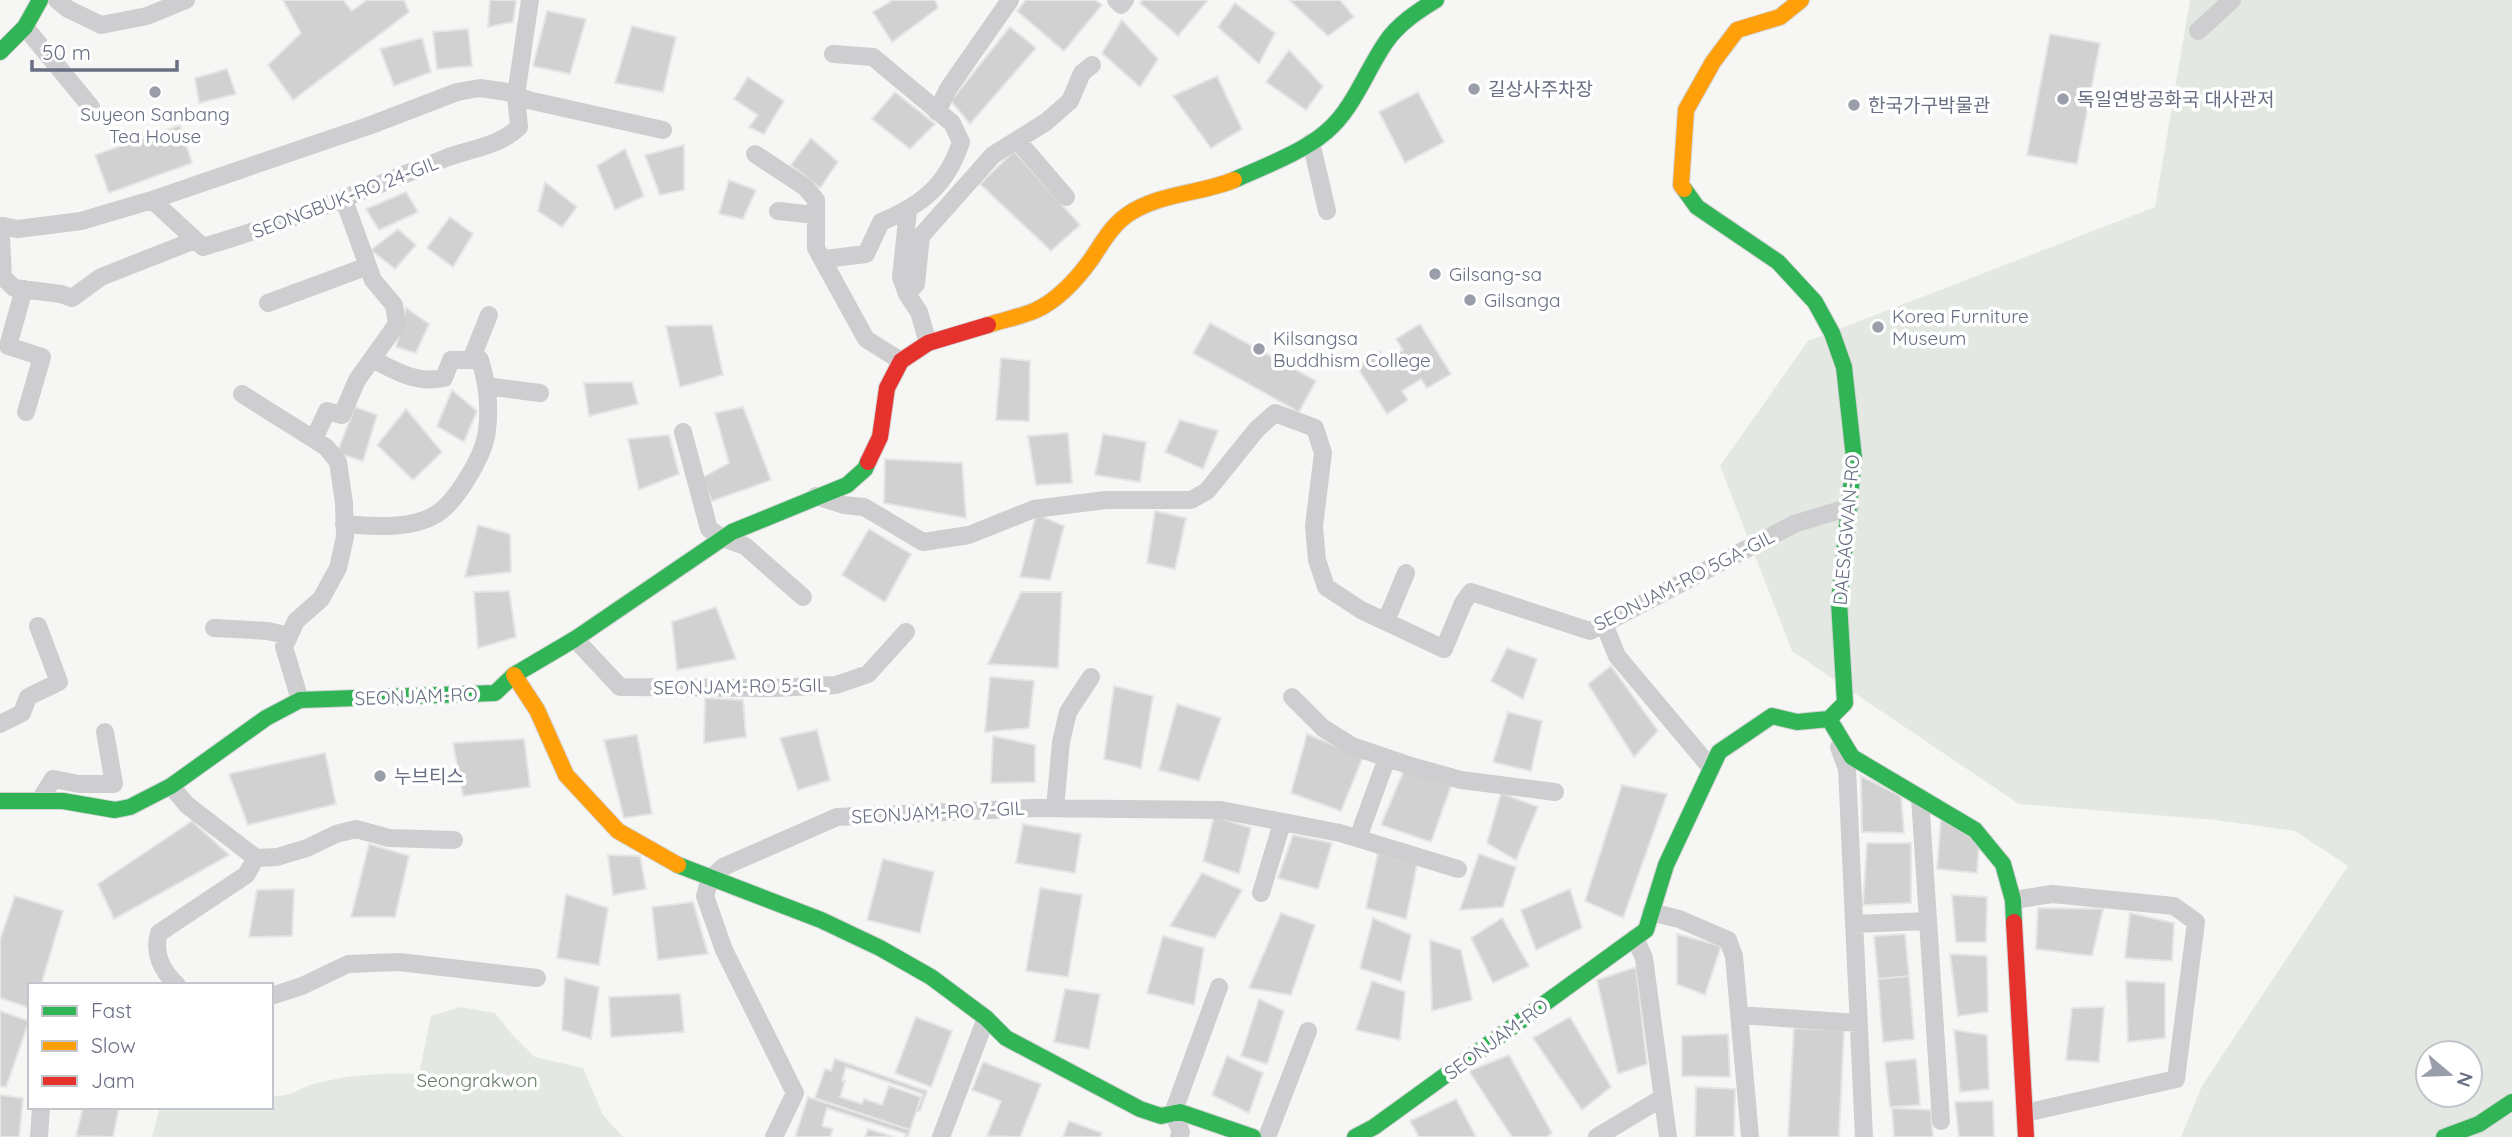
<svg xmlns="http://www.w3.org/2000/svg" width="2512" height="1137" font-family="Quicksand,'Noto Sans KR',sans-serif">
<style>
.green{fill:#e4e8e3;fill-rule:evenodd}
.building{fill:#d1d1d2;stroke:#e5e5e4;stroke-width:2}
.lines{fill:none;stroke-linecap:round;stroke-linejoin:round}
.fast-casing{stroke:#d3d3d4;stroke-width:18}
.slow-casing{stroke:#d3d3d4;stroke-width:18}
.jam-casing{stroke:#d3d3d4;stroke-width:18}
.street{stroke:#ceced0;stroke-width:18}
.fast{stroke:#30b455;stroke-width:16}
.slow{stroke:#ff9f0a;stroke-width:16}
.jam{stroke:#e5322d;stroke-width:16}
.poi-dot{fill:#9a9eab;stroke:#fff;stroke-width:2.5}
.labels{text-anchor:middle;stroke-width:7;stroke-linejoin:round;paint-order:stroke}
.poi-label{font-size:19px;fill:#686f83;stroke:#fff;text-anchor:start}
.street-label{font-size:19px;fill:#686f83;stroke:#fff}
.park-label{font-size:19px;fill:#667a68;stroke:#fff}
</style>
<rect width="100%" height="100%" fill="#f6f6f5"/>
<path class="green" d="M2190 0H2512V1137H2181L2202 1086 2348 866 2295 831 2216 820 2019 804 1792 651 1720 466 1808 341 2155 207ZM2428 1053H2470V1095H2428Z
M460 1007 495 1013 510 1032 535 1057 583 1068 603 1115 623 1137H152L160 1107H271V1096C291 1097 296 1090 313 1084 345 1075 387 1072 419 1074L431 1016Z"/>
<path class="building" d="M283 0H343L352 11 367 0H404L409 12 293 100 268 65 301 33Z
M490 0H516L513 22 488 27Z
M893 0H935L938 8 892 42 873 12Z
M1026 0H1095L1102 5 1064 51 1017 11Z
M1143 0H1208L1178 36 1140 3Z
M1289 0H1340L1354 17 1328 36Z
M1235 3 1275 33 1259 64 1218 27Z
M547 11 586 19 570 74 533 66Z
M1122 20 1158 59 1140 87 1102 53Z
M632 26 676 37 663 92 615 83Z
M1010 27 1036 48 970 124 951 101Z
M468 29 472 66 437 69 433 32Z
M2050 34 2100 43 2077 164 2027 155Z
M422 38 431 72 394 86 380 49Z
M1289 50 1323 86 1306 110 1266 82Z
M227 69 236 94 199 103 195 78Z
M1217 76 1242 129 1211 148 1173 96Z
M748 77 784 101 764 134 749 127 758 115 734 99Z
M895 92 935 124 910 149 872 119Z
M1418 92 1444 142 1405 163 1379 112Z
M180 125 192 163 109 193 95 155Z
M811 138 838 162 820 188 791 165Z
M684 145V190L660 195 645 155Z
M625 149 644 196 615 210 597 166Z
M1014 151 1080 225 1051 251 980 184Z
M729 180 756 190 743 219 719 214Z
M545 182 577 207 562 227 538 211Z
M406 192 418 212 379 230 366 209Z
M450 217 473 234 453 267 427 248Z
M398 229 416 245 395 269 371 250Z
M406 308 429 324 416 353 396 347Z
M1210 323 1316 381 1299 412 1193 353Z
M1420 324 1451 374 1427 388 1421 379 1402 391 1408 400 1387 414 1356 365 1380 351 1386 361 1403 350 1396 339Z
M712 325 723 375 680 387 666 326Z
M1001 358 1030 361 1029 421 996 420Z
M632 382 638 404 589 416 584 383Z
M452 390 477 411 464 442 437 426Z
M355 407 377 415 363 461 337 453Z
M743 407 771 480 712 501 702 478 729 463 715 413Z
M406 409 442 452 413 480 377 445Z
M1180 420 1218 431 1203 469 1165 452Z
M1068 433 1072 483 1036 485 1028 436Z
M1103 434 1146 442 1140 482 1095 475Z
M669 435 679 474 639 490 628 439Z
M885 459 962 463 966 518 884 503Z
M1155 511 1186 518 1175 569 1147 563Z
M1036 514 1064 526 1050 580 1020 577Z
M478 525 510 534 511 572 465 577Z
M869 529 911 554 885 602 842 575Z
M509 591 516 637 478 648 474 592Z
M1021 592H1062L1058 668 988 664Z
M716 607 736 659 677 670 672 622Z
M1507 648 1537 659 1523 699 1491 681Z
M1611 666 1658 731 1634 757 1588 684Z
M990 677 1034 681 1029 728 985 732Z
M1114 686 1153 696 1141 768 1104 759Z
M705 698 743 700 746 737 704 743Z
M1177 704 1221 718 1199 781 1159 770Z
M1508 712 1542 721 1531 771 1493 762Z
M817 730 830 780 798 790 780 738Z
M1307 734 1363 757 1341 811 1291 793Z
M637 735 652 814 624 818 604 740Z
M993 736 1035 745V782L991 783Z
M524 739 530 787 463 796 453 743Z
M325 753 336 804 248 825 229 774Z
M1404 770 1451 786 1431 842 1381 825Z
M1861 776 1901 796 1904 833 1862 832Z
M1622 785 1667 794 1623 918 1585 901Z
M1501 793 1538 807 1516 860 1487 843Z
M1214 816 1251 828 1239 874 1203 861Z
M1941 817 1979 843 1977 873 1937 869Z
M192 821 229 855 114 919 98 884Z
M1023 824 1081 834 1075 873 1016 863Z
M1293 835 1332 843 1318 889 1278 878Z
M1867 843H1911V903L1863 905Z
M369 844 409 856 395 917H351Z
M1378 853 1417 865 1406 919 1366 908Z
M1479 854 1516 867 1503 907 1460 910Z
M608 855 640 856 646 889 613 895Z
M883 859 934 872 920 933 867 920Z
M1202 873 1242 890 1215 938 1170 926Z
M1040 888 1082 895 1068 977 1026 971Z
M294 889 292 936 249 937 257 890Z
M1570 889 1582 928 1536 950 1521 910Z
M566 894 608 908 599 965 557 958Z
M1952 895 1987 897 1986 942H1956Z
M15 896 63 911 41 985H30V1008L0 998V940Z
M693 902 708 954 658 960 652 907Z
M2038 908 2103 909 2092 956 2036 949Z
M1281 913 1315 925 1291 995 1249 988Z
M2130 913 2174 923 2172 961 2125 958Z
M1373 918 1411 935 1401 982 1360 968Z
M1502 918 1529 966 1493 983 1471 938Z
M1677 934 1721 946 1705 995 1677 984Z
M1905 934 1909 976 1878 979 1874 936Z
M1163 936 1204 948 1194 1005 1147 993Z
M1430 940 1461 950 1472 1000 1432 1011Z
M1950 954 1987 956 1988 1012 1958 1016Z
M1636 967 1647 1064 1618 1074 1597 980Z
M1909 976 1914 1039 1883 1042 1878 979Z
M565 978 599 987 591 1039 562 1030Z
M1372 981 1405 992 1400 1040 1356 1030Z
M2126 981 2165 983V1038L2128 1042Z
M1065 989 1100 994 1089 1049 1054 1042Z
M680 994 684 1032 611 1037 609 997Z
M1259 999 1284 1011 1267 1064 1241 1056Z
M2104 1007 2099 1062 2066 1060 2072 1008Z
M0 1011 29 1021 6 1087 0 1086Z
M916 1017 952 1031 931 1087 895 1073Z
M1570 1017 1611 1087 1582 1110 1533 1038Z
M1794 1028 1844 1030 1839 1137H1788Z
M1954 1030 1987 1035 1989 1089 1960 1092Z
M1728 1034 1730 1077 1682 1076V1036Z
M1509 1055 1552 1133 1547 1137H1512L1469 1071Z
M1227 1056 1263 1073 1249 1113 1212 1095Z
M835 1059 927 1091 920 1111 917 1110 923 1094 846 1067 842 1080 845 1081 840 1097 862 1104 864 1099 882 1105 889 1086 921 1097 910 1130 815 1098 825 1069 831 1071Z
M1916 1059 1920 1105 1890 1107 1885 1062Z
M983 1062 1041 1084 1020 1137 987 1136 1001 1101 972 1090Z
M1696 1087 1735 1089 1734 1137H1695Z
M0 1095 23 1098 19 1137H0Z
M808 1097 910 1130 908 1137H905L906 1134 827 1108 822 1126 833 1129 830 1137H795Z
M1456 1099 1476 1137H1419L1410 1121Z
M1993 1101 1994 1137H1959L1955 1102Z
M83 1107H119L113 1137 76 1136Z
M1892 1108 1931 1110 1933 1137H1894Z
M1069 1121 1102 1133 1100 1137H1063Z
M868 1129 894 1137H865Z"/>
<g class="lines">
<g class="fast-casing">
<path id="fast" d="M0 52 25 27 40 0
M1234 180C1263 167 1303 152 1326 132 1353 110 1367 69 1386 42 1398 24 1418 11 1436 0
M1684 189 1697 207 1778 262 1815 302 1832 333 1844 367 1854 458 1839 602 1845 703 1829 719 1852 757 1975 830 2003 864 2013 900 2014 922
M0 801H63L115 810 130 807 171 786 266 718 300 700 495 693 514 675 575 639 732 532 847 485 865 469 868 462
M678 865 821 920 880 948 931 977 986 1018 1006 1038 1140 1109 1161 1116 1180 1112 1253 1137
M1355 1137 1374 1127 1646 930 1666 865 1719 752 1772 716 1797 722 1829 719
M2444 1137 2479 1124 2512 1102"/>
</g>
<g class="slow-casing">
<path id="slow" d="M1684 189 1681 185 1686 110 1713 62 1737 30 1780 17 1801 0
M988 325C1003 320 1020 317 1034 311 1056 302 1077 279 1090 261 1102 244 1110 227 1127 215 1158 193 1200 194 1234 180
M514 675 537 710 566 775 618 831 678 865"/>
</g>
<g class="jam-casing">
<path id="jam" d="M868 462 880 437 887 388 901 361 928 343 988 325
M2014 922 2026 1137"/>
</g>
<path class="street" d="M57 0 68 9 101 25 147 16 186 0
M1116 0 1121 5 1125 0
M25 27 91 107
M2198 31 2232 0
M937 112 948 89 1010 0
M1017 140 1066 197
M1311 142 1327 211
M755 154 805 187 816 200V248L866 339 901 361
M152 200 203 247C286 223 365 190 446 158 470 149 500 146 519 127L516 95 530 0
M778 211 816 215
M908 211 901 277 907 294 919 312 928 343
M0 226 18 229 81 221 152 200 371 125 457 92 480 88 507 92 528 100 663 130
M4 226 1 237 3 277 14 288 61 294 72 298 101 277 195 240
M825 259 866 254 881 222C922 205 947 185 961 142L952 123 873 57 833 54
M24 289 8 346 42 357 26 412
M907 294 916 284 921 236 993 155 1046 122 1070 101 1082 73 1092 65
M268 303 368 266
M471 360 489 315
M486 386 540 393
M242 394 326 447 338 462 344 503 345 537 338 568 321 599 296 621 284 647 300 700
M683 432 709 529 723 538 745 546 803 597
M314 439 327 411 342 415 357 380 397 324 394 305 373 280 344 200
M816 496 844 505 864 507 923 542 969 535 1034 509 1106 500H1191L1207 491 1257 429 1275 413 1315 428 1323 453 1314 526 1317 560 1326 587 1361 610 1444 649 1463 603 1471 592 1590 631 1794 524 1850 507
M344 524C372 526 410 530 435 515 456 503 485 454 487 430 490 407 487 382 480 360H451L444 378C416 384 396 371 372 359
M1386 621 1406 573
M1604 624 1617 656 1711 768
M214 628 268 631 289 636
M575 639 620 687 774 688 836 685 868 674 906 632
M1292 697 1323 728 1352 746 1411 766 1461 780 1555 792
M0 724 22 713 28 697 59 682 38 626
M1839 747 1847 769 1864 1137
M171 786 187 805 256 858 277 857 307 848 336 834 356 829 389 838 454 840
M1920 797 1941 1121
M40 800 53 779 79 784H114L105 732
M1055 808 1061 742 1068 712 1091 677
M1358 838 1387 758
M1261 893 1282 823
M2013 900 2052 894 2174 906 2196 922 2176 1079 2025 1113
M1651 912 1679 919 1728 940 1734 956 1750 1137
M1854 924 1928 921
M1635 938 1644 958 1668 1137
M177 985C162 971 153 953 159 933L246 875 256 858
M271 996 302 986 348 964 399 962 537 978
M1739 1015 1858 1023
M39 1137 41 1107
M774 1137 795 1093 724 950 705 896 710 879 723 867 837 817 1032 808 1221 810 1340 833 1458 869
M941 1137 986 1018
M1179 1137 1181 1132 1173 1113 1219 987
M1267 1137 1308 1031
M1597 1137 1662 1098"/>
<use href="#fast" class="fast"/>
<use href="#slow" class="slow"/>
<use href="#jam" class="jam"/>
</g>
<g class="poi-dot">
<circle cx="1474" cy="89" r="7"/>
<circle cx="155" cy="92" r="7"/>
<circle cx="2063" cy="99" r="7"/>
<circle cx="1854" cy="105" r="7"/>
<circle cx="1435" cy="274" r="7"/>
<circle cx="1470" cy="300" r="7"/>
<circle cx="1878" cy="327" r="7"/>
<circle cx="1259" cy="349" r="7"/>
<circle cx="380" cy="776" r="7"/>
</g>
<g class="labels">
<g class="poi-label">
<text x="1488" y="96">길상사주차장</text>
<text x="2077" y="106">독일연방공화국 대사관저</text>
<text x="1868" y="112">한국가구박물관</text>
<text x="155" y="121" text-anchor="middle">Suyeon Sanbang<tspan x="155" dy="22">Tea House</tspan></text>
<text x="1449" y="281">Gilsang-sa</text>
<text x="1484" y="307">Gilsanga</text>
<text x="1892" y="323">Korea Furniture<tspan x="1892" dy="22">Museum</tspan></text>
<text x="1273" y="345">Kilsangsa<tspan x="1273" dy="22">Buddhism College</tspan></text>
<text x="394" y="783">누브티스</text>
</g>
<g class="street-label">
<text transform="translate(345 197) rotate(-21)" y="7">SEONGBUK-RO 24-GIL</text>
<text transform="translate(1846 530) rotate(-85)" y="7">DAESAGWAN-RO</text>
<text transform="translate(1684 580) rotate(-27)" y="7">SEONJAM-RO 5GA-GIL</text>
<text transform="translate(740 686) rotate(-1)" y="7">SEONJAM-RO 5-GIL</text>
<text transform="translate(416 696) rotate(-2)" y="7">SEONJAM-RO</text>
<text transform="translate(938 812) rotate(-3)" y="7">SEONJAM-RO 7-GIL</text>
<text transform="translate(1496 1039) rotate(-36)" y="7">SEONJAM-RO</text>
</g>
<g class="park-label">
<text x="477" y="1087">Seongrakwon</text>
</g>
</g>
<rect x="28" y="983" width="245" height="126" fill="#ffffff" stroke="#c3c5cd" stroke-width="2"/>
<rect x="42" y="1006" width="35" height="10" fill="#30b455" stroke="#c3c5cd" stroke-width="2"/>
<text x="91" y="1018" font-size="21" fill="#686f83">Fast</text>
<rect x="42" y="1041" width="35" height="10" fill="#ff9f0a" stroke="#c3c5cd" stroke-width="2"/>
<text x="91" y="1053" font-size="21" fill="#686f83">Slow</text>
<rect x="42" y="1076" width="35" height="10" fill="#e5322d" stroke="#c3c5cd" stroke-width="2"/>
<text x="91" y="1088" font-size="21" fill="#686f83">Jam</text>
<g transform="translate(2449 1074) rotate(109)"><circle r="33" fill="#ffffff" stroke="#c3c5cd" stroke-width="2"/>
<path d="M0-5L12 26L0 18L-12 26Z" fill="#9a9eab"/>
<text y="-10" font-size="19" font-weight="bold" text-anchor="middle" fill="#686f83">N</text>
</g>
<path d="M32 60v10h145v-10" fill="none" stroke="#686f83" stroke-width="3.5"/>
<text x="42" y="60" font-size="21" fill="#686f83" stroke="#ffffff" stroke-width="5" paint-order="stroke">50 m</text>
</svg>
